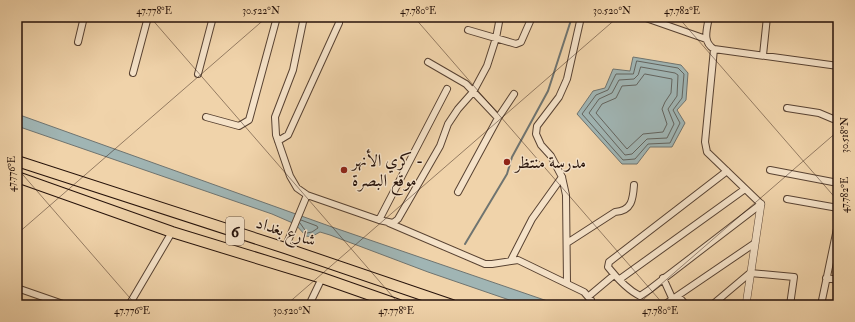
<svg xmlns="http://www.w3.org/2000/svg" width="855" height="322" font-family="'IM FELL Double Pica',Amiri,serif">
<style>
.water{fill:#a0b5b4;stroke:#6f7470}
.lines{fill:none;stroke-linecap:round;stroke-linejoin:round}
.shore{stroke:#63645f;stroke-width:1}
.stream{stroke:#6f7470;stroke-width:2}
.minor-casing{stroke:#584232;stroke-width:8}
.tertiary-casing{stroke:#584232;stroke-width:8}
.trunk-casing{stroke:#26120a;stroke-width:12}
.minor{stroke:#f5e2c8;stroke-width:6}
.tertiary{stroke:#f5e2c8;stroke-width:7}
.trunk{stroke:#f0d3aa;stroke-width:10}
.ticks{fill:none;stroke:#26120a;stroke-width:1;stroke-opacity:0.45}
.poi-dot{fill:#8f2418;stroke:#f5e2c8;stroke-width:1.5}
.labels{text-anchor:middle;stroke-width:3;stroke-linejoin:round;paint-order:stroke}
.shield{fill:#f5e2c8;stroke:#645043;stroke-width:1}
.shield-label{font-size:16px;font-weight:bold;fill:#26120a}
.poi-label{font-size:17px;fill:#26120a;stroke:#f5e2c8;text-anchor:start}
.street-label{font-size:17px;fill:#26120a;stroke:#f5e2c8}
.neatline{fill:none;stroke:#26120a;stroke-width:1.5}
.ticks-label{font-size:10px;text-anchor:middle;fill:#26120a}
</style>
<rect width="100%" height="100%" fill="#f0d3aa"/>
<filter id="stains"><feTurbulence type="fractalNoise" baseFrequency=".005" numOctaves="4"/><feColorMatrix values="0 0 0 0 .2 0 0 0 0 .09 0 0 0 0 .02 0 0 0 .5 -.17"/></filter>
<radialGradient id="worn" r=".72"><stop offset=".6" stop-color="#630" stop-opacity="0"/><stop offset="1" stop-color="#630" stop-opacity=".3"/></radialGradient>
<path class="water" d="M633 57 681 65 688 73 686 100 677 110 685 123 672 147H650L637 164H622L577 114 593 91 605 88 613 69 630 71Z
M17 114 332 227 559 305H524L428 272 330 235 320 232 311 237 306 236 295 224 272 214 17 126Z"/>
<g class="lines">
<path class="shore" d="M637 61 678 68 684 74 682 98 673 110 680 123 670 143 648 144 635 159 623 160 582 114 596 95 608 90 616 74H633Z
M641 67 675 73 678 75 677 96 668 109 674 124 667 138 647 139 632 154 625 155 589 113 599 99 612 93 619 80 634 79 638 75Z
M645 74 672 79 671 93 665 102 662 109 667 124 663 132 643 134 627 149 596 113 602 104 616 98 622 86 636 85Z
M300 223 307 233 312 232 318 228 317 226 301 220"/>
<path class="stream" d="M465 244 507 174 512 157 548 91 572 17"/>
<g class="minor-casing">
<path id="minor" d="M304 17 293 70 275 117 276 135 290 176 297 188 307 195 379 220 393 223 398 219 440 146 448 124 458 109 473 92 487 66 496 38 500 17
M643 17 706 39
M709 17C707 29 702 42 714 49L838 66
M18 20 19 17
M468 30 516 44 521 42 532 17
M78 42 84 17
M714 49 705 142 707 152 761 204 649 290 640 296C628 290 616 277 608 267L609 262 727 171
M763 55 767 17
M428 62 466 84 498 118 458 192
M133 73 148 17
M198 74 213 17
M787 108 819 113 838 121
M206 117 239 126 249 120 277 17
M498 118 514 94
M278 141 288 135 339 23
M770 170 838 183
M787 199 838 208
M379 220 447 89
M389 223 485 264H492L518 260 584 292 591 300 588 305
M567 243 615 212C632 211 633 199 634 185
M285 248 307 195
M511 260 532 219 562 177
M663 278 673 300
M826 278 838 280
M620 279 745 189
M567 283 566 195 562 177 551 156 541 145 536 134 537 126 559 97 567 79 581 17
M17 288 66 305
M589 296 614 275
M678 296 686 305
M129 305 172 232
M309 305 322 278
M664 305 755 243
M712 305 750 273 794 277 790 305
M821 305 838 224"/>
</g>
<g class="tertiary-casing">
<path id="tertiary" d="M746 305 761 204"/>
</g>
<g class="trunk-casing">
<path id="trunk" d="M17 161 285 248 452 305
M17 177 172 232 322 278 399 305"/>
</g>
<use href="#minor" class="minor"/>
<use href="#tertiary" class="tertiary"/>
<use href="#trunk" class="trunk"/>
</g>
<path class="ticks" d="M150 17 400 305M414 17 664 305M678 17 838 201M17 168 136 305M17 234 267 17M286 305 618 17M637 305 838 131"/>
<g class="poi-dot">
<circle cx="507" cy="162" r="4"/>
<circle cx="344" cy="170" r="4"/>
</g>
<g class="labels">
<rect class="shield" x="226" y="217" width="18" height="28" rx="3"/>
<g class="shield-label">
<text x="235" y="237">6</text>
</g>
<g class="poi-label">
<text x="352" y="166">كري الأنهر -<tspan x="352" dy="20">موقع البصرة</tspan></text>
<text x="515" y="168">مدرسة منتظر</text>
</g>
<g class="street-label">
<text transform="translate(286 231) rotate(18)" y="6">شارع بغداد</text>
</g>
</g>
<rect width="855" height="322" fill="none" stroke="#f0d3aa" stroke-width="44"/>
<rect x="22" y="22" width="811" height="278" class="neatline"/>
<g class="ticks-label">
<text x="154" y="14">47.778°E</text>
<text x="261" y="14">30.522°N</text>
<text x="418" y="14">47.780°E</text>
<text x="612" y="14">30.520°N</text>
<text x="682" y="14">47.782°E</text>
<text transform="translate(844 135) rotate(-90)" y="4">30.518°N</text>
<text transform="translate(11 174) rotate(-90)" y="4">47.776°E</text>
<text transform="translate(844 195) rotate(-90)" y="4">47.782°E</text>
<text x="132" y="314">47.776°E</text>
<text x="292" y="314">30.520°N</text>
<text x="396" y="314">47.778°E</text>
<text x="660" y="314">47.780°E</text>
</g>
<rect width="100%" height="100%" filter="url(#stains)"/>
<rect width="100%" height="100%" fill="url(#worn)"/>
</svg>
